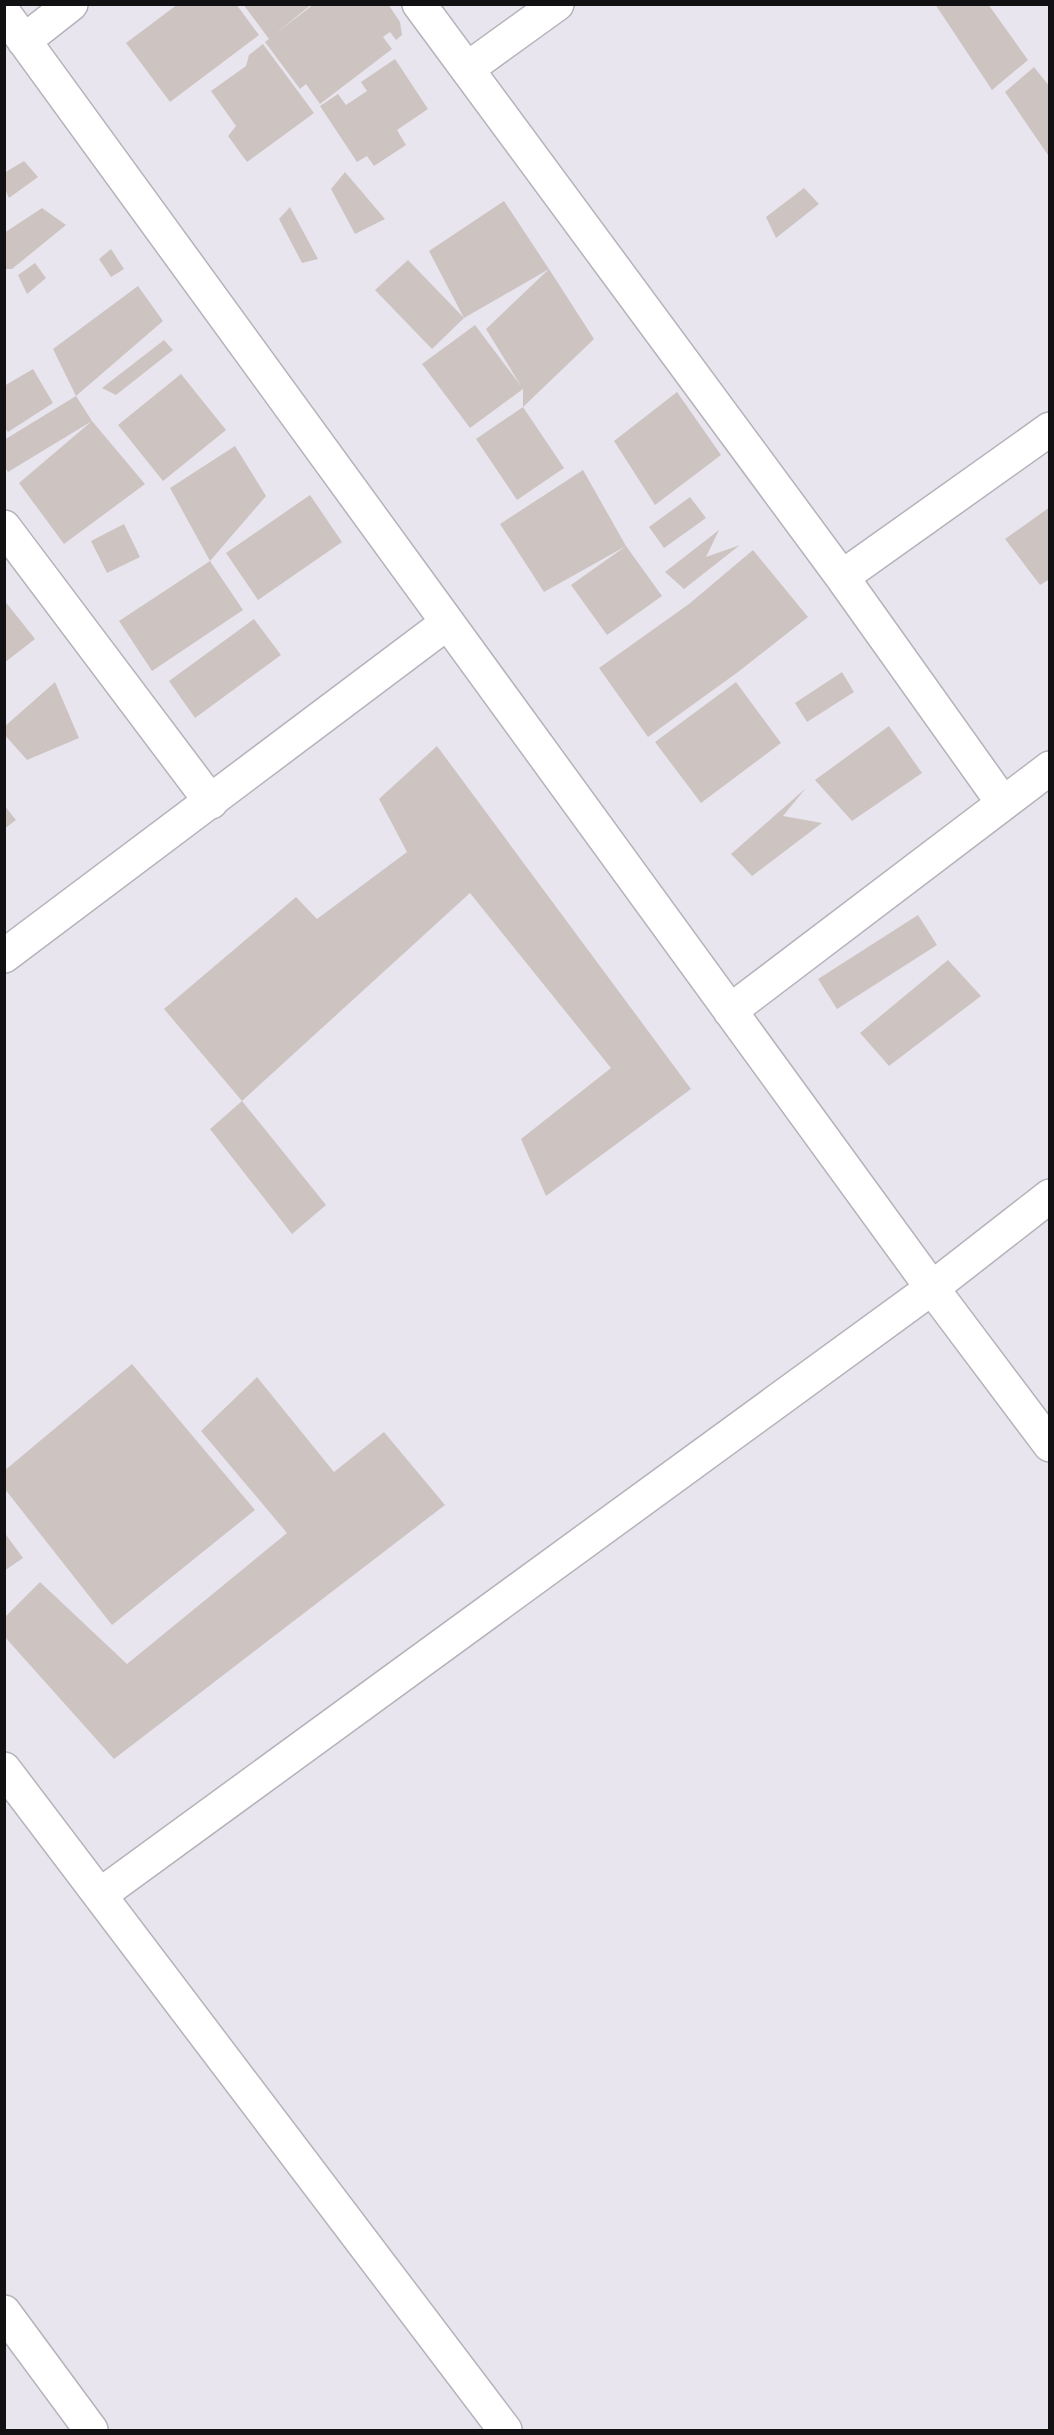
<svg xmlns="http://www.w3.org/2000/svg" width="1054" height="2435" font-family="Quicksand,sans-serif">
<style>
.building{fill:#cdc4c1}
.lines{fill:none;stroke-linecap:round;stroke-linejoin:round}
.street-casing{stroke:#b5b2ba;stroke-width:36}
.street{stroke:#fff;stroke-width:33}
</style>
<rect width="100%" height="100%" fill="#e8e5ee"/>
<path class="building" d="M178 4H236L259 35 170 102 126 43Z
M243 4H312L275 34 314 4H388L400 22 402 35 396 40 390 32 383 37 392 49 320 104 306 84 300 89 265 42 269 39Z
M935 4H988L1028 60 992 90Z
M263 44 314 113 247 162 228 136 236 126 211 91 246 66 249 55Z
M395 59 428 109 397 130 406 145 374 166 367 156 357 162 320 106 338 94 346 105 367 91 361 82Z
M1034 67 1050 87V158L1005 92Z
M24 161 38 177 9 198 4 187V173Z
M345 172 385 219 355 234 331 189Z
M804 188 819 204 776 238 766 217Z
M504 201 549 269 464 318 429 251Z
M290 207 318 259 302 263 279 219Z
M42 208 66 225 12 269H4V233Z
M111 249 124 269 111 277 99 259Z
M408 260 464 318 432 349 375 290Z
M35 263 46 278 27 294 18 275Z
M549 269 594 339 523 407 564 468 517 500 476 439 523 407V389L470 428 422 364 475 325 521 386 486 329Z
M138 286 163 321 76 396 53 349Z
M164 340 173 350 116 395 102 388Z
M33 369 53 403 8 432 4 427V386Z
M181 374 226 430 163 481 118 425Z
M677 392 721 455 655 505 614 441Z
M76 396 92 421 145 484 64 544 19 483 92 421 8 472 4 466V440Z
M235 446 266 496 210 561 170 488Z
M583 470 626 546 544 592 500 524Z
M310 495 342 542 258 600 226 553Z
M690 497 706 518 664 548 649 527Z
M1050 507V579L1040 585 1005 539Z
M124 524 140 557 107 573 91 541Z
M719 530 706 557 740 545 684 589 665 572Z
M626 546 662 596 607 635 571 585Z
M753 550 808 617 738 672 648 737 599 668 689 604Z
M210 561 243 610 152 671 119 621Z
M4 600 35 639 4 663Z
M254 619 281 655 195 718 169 681Z
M842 672 854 692 807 722 795 703Z
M55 682 79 738 27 760 4 734V727Z
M736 682 781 743 701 803 655 742Z
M889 726 922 773 852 821 815 780Z
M437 746 691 1089 546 1196 521 1139 611 1068 470 893 242 1101 164 1009 296 897 317 919 407 852 379 799Z
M806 788 783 816 822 823 752 876 731 854Z
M4 805 16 820 4 829Z
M918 915 937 945 837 1009 818 979Z
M948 960 981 996 889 1066 860 1033Z
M242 1101 326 1205 292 1234 210 1129Z
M132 1364 255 1510 112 1625 4 1488V1471Z
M257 1377 334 1472 384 1432 445 1505 114 1759 4 1636V1618L40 1582 127 1664 287 1533 201 1431Z
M4 1532 23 1558 4 1571Z"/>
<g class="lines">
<g class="street-casing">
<path id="street" d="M419 4 842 577 1050 429
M4 13 932 1288 1050 1445
M24 41 71 4
M467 69 557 4
M4 527 211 802
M842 577 1003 803
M4 956 447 623
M730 1011 1050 768
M4 1769 505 2430
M100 1895 932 1288 1050 1196
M4 2312 91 2430"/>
</g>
<use href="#street" class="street"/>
</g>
<rect width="1054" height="2435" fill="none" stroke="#111013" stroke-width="12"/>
</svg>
